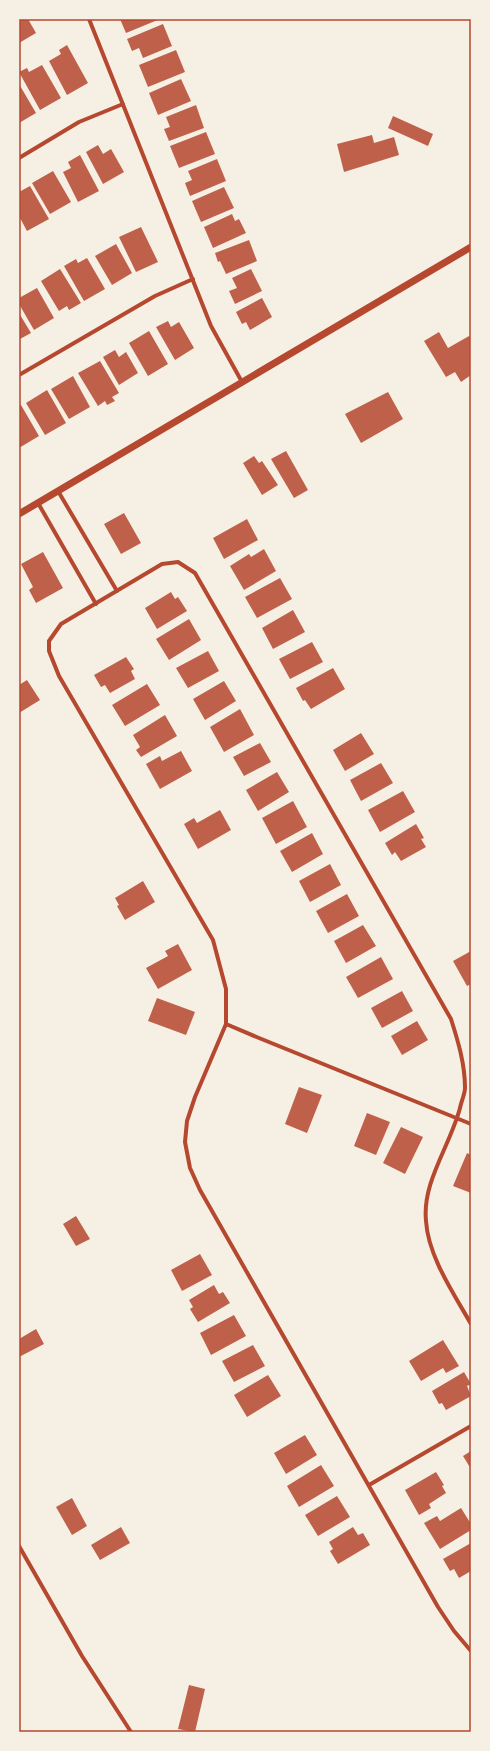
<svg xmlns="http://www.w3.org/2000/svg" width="490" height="1751" font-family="'Space Grotesk',sans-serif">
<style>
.building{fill:#bf614a}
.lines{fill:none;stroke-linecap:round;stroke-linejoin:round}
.minor{stroke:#b5482f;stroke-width:4}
.tertiary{stroke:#b5482f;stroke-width:7}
.neatline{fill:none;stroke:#b5482f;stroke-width:1.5}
</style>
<rect width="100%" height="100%" fill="#f6efe4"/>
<path class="building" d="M19 19H28L36 33 19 43Z
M120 19H160L126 33Z
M163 24 172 46 143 58 139 48 132 51 127 39Z
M67 45 88 83 67 95 49 61 61 54 59 50Z
M176 50 185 72 148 87 139 65Z
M42 65 61 98 40 110 19 72 27 68 29 72Z
M181 79 191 101 158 115 149 93Z
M19 84 36 113 19 123Z
M196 105 204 128 169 141 164 129 170 127 166 117Z
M393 116 433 134 428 146 388 128Z
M206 132 215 154 179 168 170 146Z
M372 135 374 143 394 137 399 155 344 172 337 144Z
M98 145 103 154 111 149 124 172 103 184 86 152Z
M80 155 99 191 78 202 63 172 71 168 68 162Z
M217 159 226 181 190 196 185 183 192 180 188 171Z
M53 171 71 202 50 214 32 183Z
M30 186 49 219 27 231 19 216V192Z
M224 187 234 208 201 222 192 201Z
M232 214 235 221 239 219 246 233 213 248 204 227Z
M141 227 158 262 136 272 119 237Z
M249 240 257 261 226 274 220 261 218 262 215 253Z
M116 244 132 273 112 285 95 256Z
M87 258 105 289 84 301 64 266 76 259 78 263Z
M60 269 81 303 69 310 67 306 59 311 41 281Z
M251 269 262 291 235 304 229 291 237 288 232 278Z
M37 288 54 318 34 330 19 304V298Z
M262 298 272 317 250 330 246 322 242 324 236 312Z
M19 313 31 333 20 339 19 337Z
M168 321 171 327 179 322 194 348 175 360 156 327Z
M149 331 168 364 148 376 129 343Z
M439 332 448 348 469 336 471 339V375L461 382 455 372 446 377 424 341Z
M115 350 119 357 126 352 138 373 119 385 103 357Z
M100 361 119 393 112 397 115 401 107 405 105 401 98 406 78 373Z
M73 376 90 407 69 419 51 389Z
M47 390 66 423 45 435 26 403Z
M388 392 403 419 361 443 345 414Z
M21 405 39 436 19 448V406Z
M286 451 308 490 294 498 271 459Z
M254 456 259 463 262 461 278 485 262 495 243 463Z
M124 513 141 543 121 554 104 524Z
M247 519 258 540 224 559 213 538Z
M264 549 276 571 244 590 230 566 249 554 251 557Z
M43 552 63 588 36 603 29 590 33 587 21 564Z
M280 578 292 599 257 618 245 597Z
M171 592 175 599 178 597 187 611 157 629 145 608Z
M293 610 305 632 273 649 262 628Z
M189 619 201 640 169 660 156 639Z
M312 642 323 662 290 679 279 659Z
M208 651 219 671 188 688 176 668Z
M126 657 134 669 131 671 135 679 110 693 105 685 101 687 94 675Z
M333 668 345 689 311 709 305 700 303 701 296 688Z
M27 680 40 700 19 713V685Z
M224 681 236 701 205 720 193 699Z
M147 684 160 705 125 726 112 705Z
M240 709 254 735 224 752 210 727Z
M165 715 177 736 141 757 136 750 140 747 133 735Z
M361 733 374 754 345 771 333 750Z
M260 743 271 762 244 776 233 757Z
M181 751 192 771 160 789 146 764 160 756 162 761Z
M381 763 393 783 361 801 350 780Z
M277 772 289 792 258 811 246 790Z
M403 791 415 812 380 832 368 810Z
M293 801 307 827 276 844 262 818Z
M220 810 231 830 198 849 184 824 194 818 197 823Z
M416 824 424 838 421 839 426 847 401 861 395 852 392 855 385 843Z
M312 833 323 854 292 872 280 851Z
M330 864 341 885 310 902 299 881Z
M143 881 155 902 125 920 117 906 119 905 115 898Z
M347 894 359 916 328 933 316 911Z
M363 925 376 946 346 963 334 941Z
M178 944 192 970 158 989 146 968 168 956 165 951Z
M471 951V984L467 986 453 961Z
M381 957 393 979 358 998 346 977Z
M402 991 413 1011 382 1028 371 1008Z
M157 998 195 1012 186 1035 148 1021Z
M417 1021 428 1040 402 1055 391 1036Z
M299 1087 322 1095 307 1133 285 1124Z
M367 1113 390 1122 376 1155 354 1146Z
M401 1127 423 1137 405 1174 383 1163Z
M467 1153 471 1155V1193L453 1186Z
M76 1216 90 1239 76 1246 63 1224Z
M200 1254 212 1275 182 1291 171 1270Z
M214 1285 219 1294 223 1292 230 1303 198 1322 190 1309 193 1307 189 1300Z
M234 1315 246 1336 211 1355 200 1333Z
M36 1329 44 1344 19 1357V1339Z
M443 1340 459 1366 446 1373 443 1368 421 1381 409 1361Z
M253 1345 265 1366 234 1382 222 1361Z
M464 1372 471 1384 467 1386 471 1396 446 1410 442 1403 439 1404 432 1391Z
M268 1375 281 1396 247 1417 234 1395Z
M305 1435 317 1455 286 1474 274 1453Z
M471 1451V1469L463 1456Z
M321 1465 334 1486 299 1507 287 1486Z
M436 1472 444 1485 442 1486 446 1493 429 1504 431 1508 419 1515 405 1490Z
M337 1496 350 1517 318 1536 305 1515Z
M72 1498 87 1526 72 1535 56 1507Z
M461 1508 471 1524V1530L440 1549 424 1523 437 1516 440 1521Z
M121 1527 130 1543 100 1560 91 1545Z
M353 1527 358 1535 363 1533 370 1545 338 1564 330 1551 333 1549 329 1542Z
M471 1543V1571L459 1578 454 1569 450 1571 443 1559Z
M189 1685 205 1689 195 1732 178 1729Z"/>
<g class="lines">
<path class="minor" d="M89 19 211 326 242 382
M19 158 79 122 123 104
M19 375 155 296 193 279
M58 491 117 591
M38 503 96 604
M226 1024 259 1038 471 1124
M471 1324C454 1294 428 1256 426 1221 422 1182 450 1146 460 1108 461 1102 465 1094 465 1088 465 1064 458 1041 451 1019L195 573 178 562 162 564 61 624 49 641V651L59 676 213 940 226 989V1024L195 1097 187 1121 185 1142 190 1168 200 1190 438 1607 454 1631 471 1651
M369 1485 471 1426
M19 1546 82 1656 131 1732"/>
<path class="tertiary" d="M19 514 471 247"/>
</g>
<rect width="490" height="1751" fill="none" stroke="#f6efe4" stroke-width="40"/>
<rect x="20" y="20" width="450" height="1711" class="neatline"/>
</svg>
